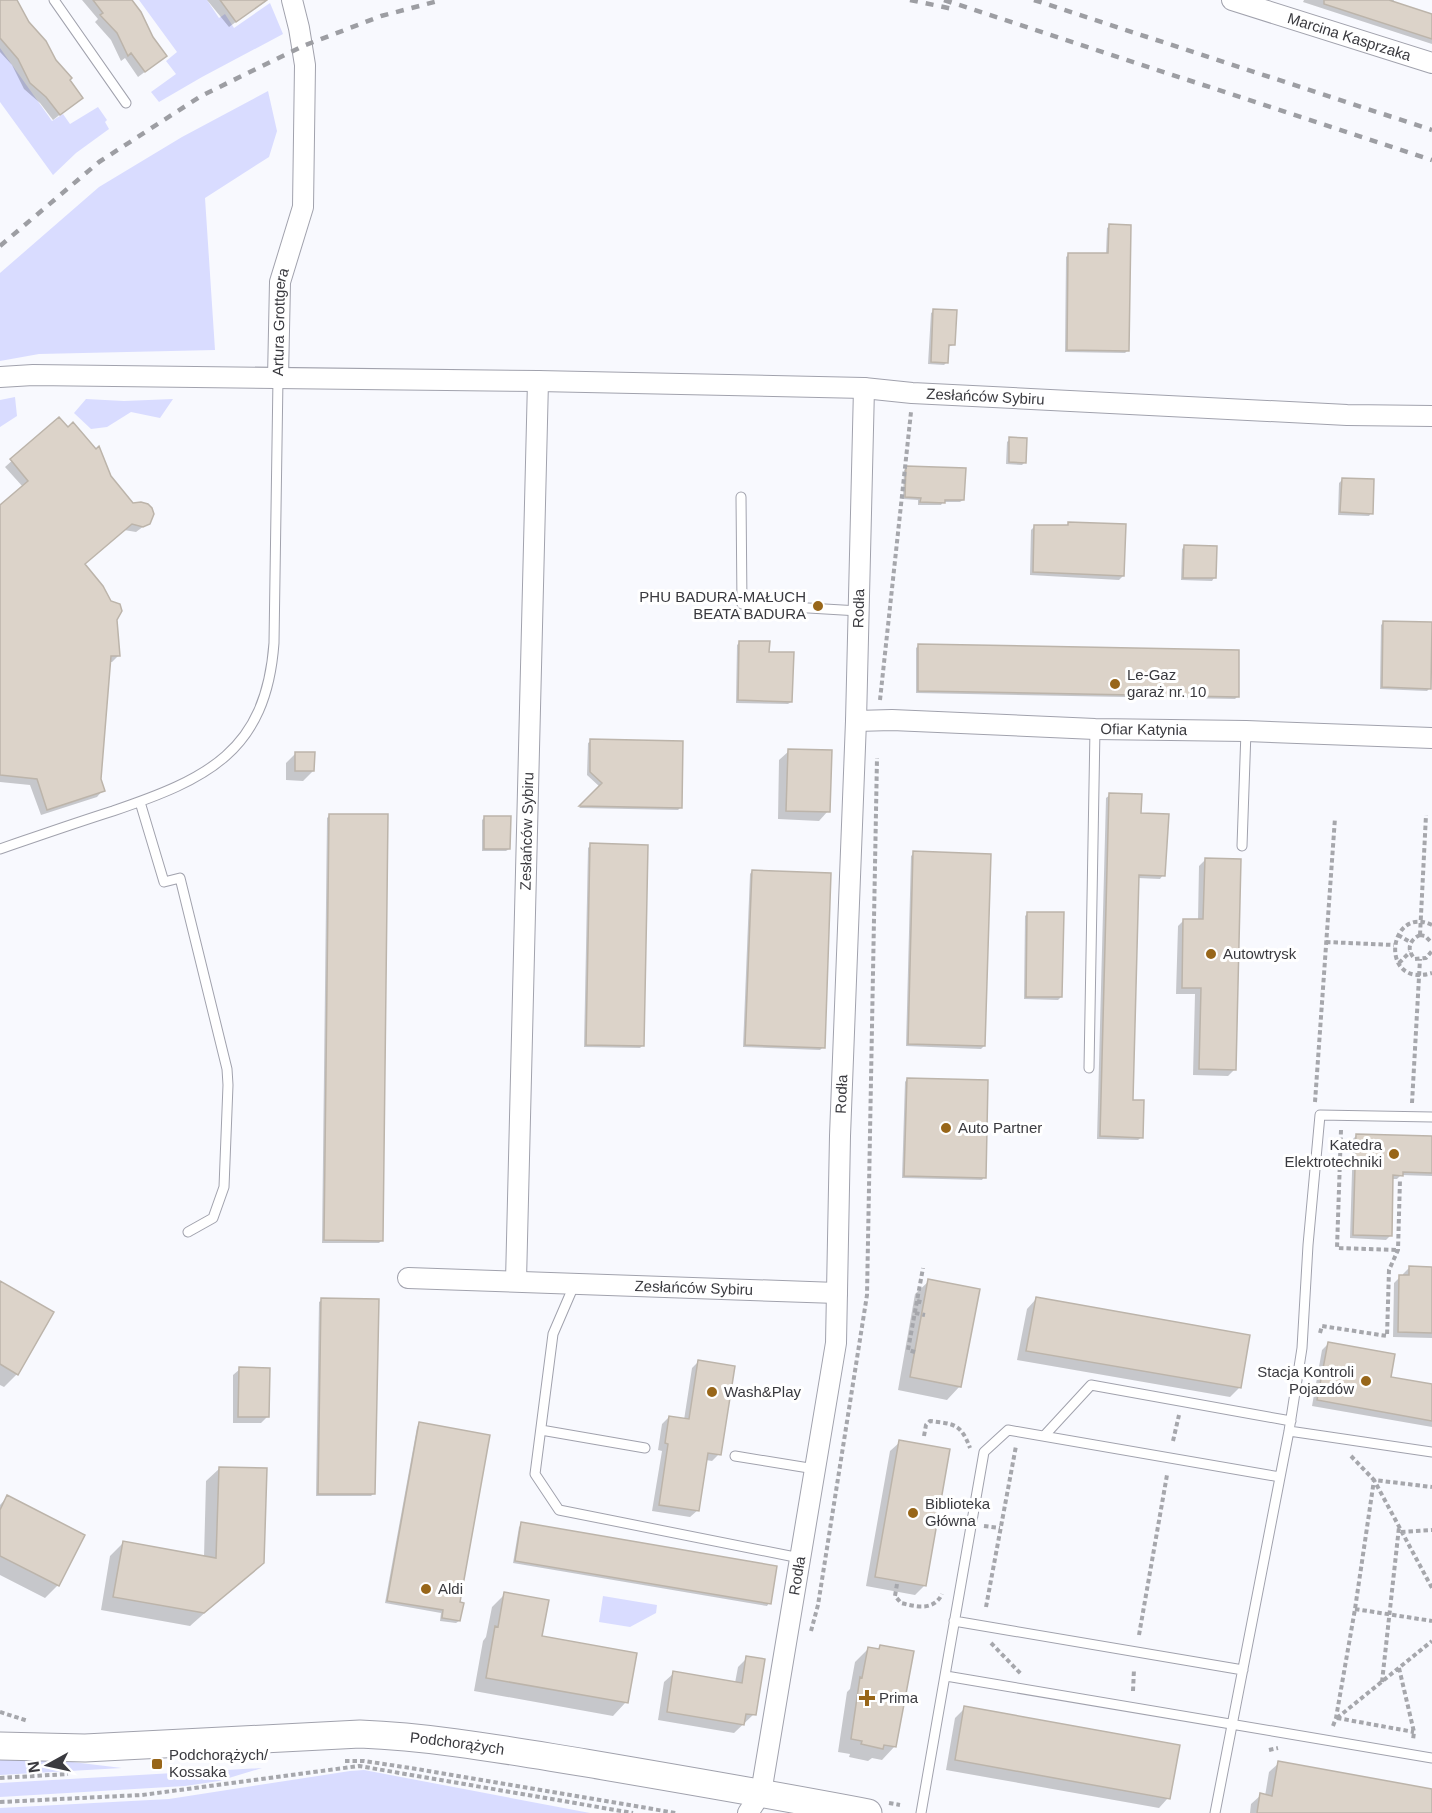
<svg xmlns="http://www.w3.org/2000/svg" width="1432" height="1813" font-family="Arial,sans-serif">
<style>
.green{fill:#d9dcff}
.shadow{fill:#0003}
.building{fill:#dcd3c9;stroke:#bcb4aa;stroke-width:1.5}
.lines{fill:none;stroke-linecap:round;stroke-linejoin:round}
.lane-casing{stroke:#a1a2ad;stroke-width:11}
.street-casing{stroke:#a1a2ad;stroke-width:22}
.secondary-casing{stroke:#a1a2ad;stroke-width:29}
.path{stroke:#a6a7ac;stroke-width:4;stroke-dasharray:4.5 3;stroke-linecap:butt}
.lane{stroke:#fff;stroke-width:9}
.street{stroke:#fff;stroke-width:20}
.secondary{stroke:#fff;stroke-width:27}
.rail{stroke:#9d9ea3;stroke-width:4.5;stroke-dasharray:8 8;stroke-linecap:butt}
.poi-dot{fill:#986619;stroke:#fff;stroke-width:2}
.labels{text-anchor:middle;stroke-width:6;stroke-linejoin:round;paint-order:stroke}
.street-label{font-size:15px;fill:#3a3a3f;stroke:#fff}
.poi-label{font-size:15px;fill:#3a3a3f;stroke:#fff;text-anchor:start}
</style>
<rect width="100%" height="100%" fill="#f8f9fe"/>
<path class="green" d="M139 0H207L219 18 225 14 234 28 270 3 283 34 202 77 159 102 151 92 176 74 166 61 177 52Z
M0 48 52 121 63 114 70 124 98 107 107 120 105 122 109 129 76 153 53 175 0 102Z
M268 91 277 131 269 157 205 198 215 350 39 354 0 361V273L99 187 182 137Z
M15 397 17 416 0 427V400Z
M86 399 124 401 173 399 160 418 131 412 107 427 91 429 74 413Z
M603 1596 657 1605 656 1613 630 1627 599 1622Z
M0 1758 64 1761 122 1768 0 1775Z
M262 1768 219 1781 185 1786 0 1797V1783Z
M364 1770 590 1813H0V1808L169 1799 350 1771Z"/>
<path class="shadow" d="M0 0H15L28 23 81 98 53 120 40 103 24 89 12 65 0 52Z
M82 0H126L158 62 138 77 125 58 121 61 111 40 95 22 98 19Z
M207 0H249L248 13 229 27Z
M1304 0H1394L1393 3 1432 15V44L1303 2Z
M1110 226 1128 350 1125 353 1065 352 1066 257 1069 254H1106L1107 228Z
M934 311 953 345 948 347 947 362 944 365 928 364 931 313Z
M58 419 148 523 136 532 124 530 84 564 116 620 119 655 112 662H109L100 780 103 790 97 797 41 815 30 785 0 782V507L23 487 5 467Z
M1010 439 1025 462 1022 465 1006 464 1007 442Z
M907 467 963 500 960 502H943L941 505H918V500L903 499 904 470Z
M1342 480 1371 513 1369 516 1338 515 1339 483Z
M1069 524 1123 576 1119 580 1030 575 1031 530 1035 526 1066 527Z
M1185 546 1214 578 1212 581 1181 580 1182 549Z
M1384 622 1430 688 1427 691 1380 689 1381 625Z
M740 642 768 653 791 702 788 704 736 703 737 645Z
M919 645 1238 696 1235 699 916 693V648Z
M591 741 681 807 678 810 579 808 600 787 587 775 588 743Z
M789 751 828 811 819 821 778 819 779 760Z
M296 753 313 771 303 781 286 780V763Z
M1110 795 1140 815 1163 875 1160 879 1138 878 1132 1101 1142 1137 1138 1140 1097 1139 1106 798Z
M330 815 382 1240 379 1243H322L327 818Z
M485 817 509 849 506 851H482V820Z
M591 845 643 1045 640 1048 584 1047 588 848Z
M914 853 984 1046 981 1049 906 1046 911 856Z
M1205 860 1234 1070 1228 1076 1193 1075 1195 994H1176L1178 926 1184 920H1198L1199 866Z
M752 871 823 1047 820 1050 743 1047 750 874Z
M1028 913 1061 997 1058 1000 1024 999 1025 916Z
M907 1079 984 1177 982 1180 902 1178 905 1082Z
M1357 1135 1432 1138V1176L1401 1175 1397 1179H1392L1390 1236 1386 1240 1350 1238 1353 1139Z
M1409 1268H1432V1338L1393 1337 1394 1283 1400 1277H1403V1274Z
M929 1281 960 1386 947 1400 898 1390 915 1294Z
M0 1290 17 1374 4 1387 0 1385Z
M1036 1299 1240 1387 1230 1397 1017 1360 1027 1309Z
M322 1300 374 1493 371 1496H316L319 1302Z
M1328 1344 1389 1378 1432 1386V1427L1312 1406 1322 1350Z
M699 1361 719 1454 712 1461 706 1460 698 1510 690 1517 652 1511 662 1451 658 1450 662 1424 669 1417 684 1420 692 1368Z
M240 1369 267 1417 261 1423H233V1375Z
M419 1424 459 1604V1621L456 1623 440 1621 441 1613 385 1603 417 1427Z
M900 1442 925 1585 915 1595 866 1586 890 1451Z
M220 1468 262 1562 190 1626 101 1610 110 1556 123 1543 204 1557 206 1481Z
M7 1497 58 1585 45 1598 0 1575V1505Z
M522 1524 769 1603 767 1606 513 1563 519 1527Z
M505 1594 541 1638 626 1702 613 1716 474 1691 483 1641 486 1637 492 1607Z
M880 1647 895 1746 882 1760 872 1758 868 1761 849 1757 850 1754 838 1752 847 1692 850 1689 855 1662 868 1649 877 1650Z
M747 1658 754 1714 734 1733 658 1720 664 1682 674 1673 735 1683 738 1667Z
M965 1708 1168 1798 1159 1808 946 1770 955 1718Z
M1279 1763 1432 1790V1813H1250L1251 1804 1261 1795 1265 1796 1269 1772Z"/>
<path class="building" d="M0 0H17L29 22 46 41 56 60 72 78 70 80 83 98 60 115 46 97 30 83 18 59 0 38Z
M93 0H132L141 12 153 37 167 56 145 72 131 53 128 56 117 33 100 15 103 13Z
M220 0H267L236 22Z
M1324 0H1389L1432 14V39L1324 4Z
M1109 224 1131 225 1129 351 1067 350 1068 253H1108Z
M933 309 957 310 955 345H949L948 363 931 362Z
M59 417 68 427 73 422 96 449 99 446 111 476 133 503 141 502 148 504 152 508 154 514 150 524 143 527 132 524 85 564 103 586 111 601 120 604 122 611 117 620 120 656H111L101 779 105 791 47 810 37 779 0 775V505L28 481 10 459Z
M1009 437 1027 438 1026 463 1009 462Z
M906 466 966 468 964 500H945V503L920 502 921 498 905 497Z
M1342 478 1374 479 1373 514 1340 512Z
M1068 522 1126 524 1124 576 1033 572 1034 525H1068Z
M1184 545 1217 546 1216 578H1183Z
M1383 621 1432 622 1431 689 1382 687Z
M739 641H770L769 652H794L792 702 738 700Z
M918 644 1239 650V697L918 691Z
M590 739 683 741 682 808 579 806 602 783 590 772Z
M788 749 832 750 830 812 786 811Z
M295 752H315L314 771H295Z
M1109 793 1142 794 1141 813 1169 814 1165 876 1139 875 1133 1100H1144L1143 1138 1100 1136Z
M329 814H388L383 1241 324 1240Z
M484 816H511L510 849H484Z
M590 843 648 845 644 1046 586 1045Z
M913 851 991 854 985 1046 908 1044Z
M1205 858 1241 859 1236 1070 1199 1069 1201 988H1182L1183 919H1203Z
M752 870 831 873 825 1048 745 1045Z
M1027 912H1064L1062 997H1026Z
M907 1078 988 1080 986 1178 904 1176Z
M1356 1134 1432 1136V1173L1403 1172V1176L1393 1175 1392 1236 1353 1235Z
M1409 1266 1432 1267V1333L1398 1332 1399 1275H1409Z
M928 1279 980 1289 961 1387 910 1377Z
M0 1281 54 1312 18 1375 0 1364Z
M1036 1297 1250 1335 1241 1388 1026 1351Z
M321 1298 379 1299 375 1494H318Z
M1328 1342 1395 1354 1391 1377 1432 1384V1421L1317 1400Z
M698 1360 735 1366 721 1455 708 1453 699 1511 659 1505 668 1444 665 1443 669 1416 689 1419Z
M239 1367 270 1368 269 1417H238Z
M419 1422 490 1435 460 1602 464 1603 460 1621 442 1618 443 1610 387 1601Z
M899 1440 950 1449 926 1586 875 1577Z
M219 1467 267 1468 264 1563 204 1613 113 1597 123 1541 216 1558Z
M7 1495 85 1535 59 1586 0 1556V1510Z
M521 1522 777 1566 771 1604 515 1561Z
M504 1592 549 1600 542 1636 637 1653 628 1703 486 1678 495 1626 498 1627Z
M880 1645 914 1651 896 1747 884 1745 883 1749 861 1744 862 1741 851 1739 860 1677 862 1678 868 1647 879 1649Z
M746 1656 765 1659 756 1715 746 1714 744 1725 667 1712 673 1671 742 1683Z
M964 1706 1180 1745 1170 1799 955 1760Z
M1278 1761 1432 1789V1813H1257L1260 1793 1272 1796Z"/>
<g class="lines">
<g class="lane-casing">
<path id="lane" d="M54 0 126 103
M741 497 742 604 859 611
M140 802 164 882 180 878 227 1069 228 1085 224 1187 213 1218 188 1232
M1242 846 1246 731
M0 849C38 836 75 823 113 811 207 779 266 752 274 643L278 378
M1089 1068 1095 729
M575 1283 553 1334 535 1474 559 1510 800 1558
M541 1430 645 1448
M1289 1431 1432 1452
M1044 1436 1091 1385 1291 1421
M735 1456 815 1469
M954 1621 1243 1670
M946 1676 1432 1758
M921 1813 984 1452 1008 1430 1280 1477
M1215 1813 1289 1431 1302 1348 1308 1245 1320 1115 1432 1117"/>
</g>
<g class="street-casing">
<g id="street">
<path id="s1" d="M1232 0 1432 63"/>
<path id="s2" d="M0 377 33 375 538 381 864 388 912 393 1347 415 1432 416"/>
<path id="s3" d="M278 378 280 282 303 207 305 65 299 28 292 0"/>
<path id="s4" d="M856 721 892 720 1095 729 1246 731 1432 738"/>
<path id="s5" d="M408 1278 837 1293"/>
<path id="s6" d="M516 1281 538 381"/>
<path id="s7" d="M748 1813 761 1793 836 1343 840 1136 856 721 864 388"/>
</g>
</g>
<g class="secondary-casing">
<g id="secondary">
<path id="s8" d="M0 1746 85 1748 360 1734C436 1737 511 1751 586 1763 680 1779 774 1795 868 1813"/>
</g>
</g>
<path class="path" d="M880 700 911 412
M1432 925C1388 904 1378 989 1432 973
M1398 935 1410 942
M1420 935 1426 815
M1420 935C1409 940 1406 950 1415 959L1426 958 1432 951
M1420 935 1425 936 1432 943
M1326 942 1394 945
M1399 963 1410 952
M1315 1102 1335 818
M1412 1103 1420 959
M1341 1130 1337 1248 1398 1250
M917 1301 924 1303
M915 1313 925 1315
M1320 1333 1322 1326 1387 1336 1389 1270 1398 1250 1400 1179
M915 1352 908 1350 923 1268
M924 1436 926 1425 930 1421C955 1424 961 1424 970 1448
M1173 1441 1179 1415
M1351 1456 1374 1480 1432 1487
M984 1526 1000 1528
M1401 1532 1432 1530
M897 1584 895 1596 901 1603C917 1607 934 1611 942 1594
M986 1607 1016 1446
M1355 1609 1432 1621
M811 1631 818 1605 867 1295 877 758
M1139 1635 1167 1475
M991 1643 1021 1674
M1399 1668 1414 1732 1413 1740
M1382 1682 1399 1527
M1133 1691 1134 1669
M0 1712 28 1721
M1337 1718 1432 1641
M1337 1718 1414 1732
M1333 1726 1336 1718 1355 1609 1374 1480 1432 1588
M1269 1750 1278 1748
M345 1761H364L417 1769 676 1813
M0 1778 68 1774
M0 1802 142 1795 359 1766 633 1813
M889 1803 900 1805"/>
<use href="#lane" class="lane"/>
<use href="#street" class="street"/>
<use href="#secondary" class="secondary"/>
<path class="rail" d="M910 0 953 9
M944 0 1432 160
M1034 0 1432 130
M0 246 99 162 201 96 303 46 381 16 442 0"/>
</g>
<g class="poi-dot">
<circle cx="818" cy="606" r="6"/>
<circle cx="1115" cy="684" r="6"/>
<circle cx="1211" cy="954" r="6"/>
<circle cx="946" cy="1128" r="6"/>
<circle cx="1394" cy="1154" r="6"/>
<circle cx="1366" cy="1381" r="6"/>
<circle cx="712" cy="1392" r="6"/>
<circle cx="913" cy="1513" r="6"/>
<circle cx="426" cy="1589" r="6"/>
<path d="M864 1689h6v6h6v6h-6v6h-6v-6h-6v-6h6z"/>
<rect x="151" y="1758" width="12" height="12" rx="3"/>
</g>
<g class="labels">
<g class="street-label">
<text dy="5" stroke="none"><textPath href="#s1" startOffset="123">Marcina Kasprzaka</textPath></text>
<text dy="5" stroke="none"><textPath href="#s3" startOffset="56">Artura Grottgera</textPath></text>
<text dy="5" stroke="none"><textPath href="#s2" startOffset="986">Zesłańców Sybiru</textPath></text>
<text dy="5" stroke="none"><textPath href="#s7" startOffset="1215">Rodła</textPath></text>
<text dy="5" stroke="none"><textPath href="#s4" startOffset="288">Ofiar Katynia</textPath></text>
<text dy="5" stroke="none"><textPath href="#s6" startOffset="450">Zesłańców Sybiru</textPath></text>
<text dy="5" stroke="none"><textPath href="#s7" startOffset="729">Rodła</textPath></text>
<text dy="5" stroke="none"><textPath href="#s5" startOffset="286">Zesłańców Sybiru</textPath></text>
<text dy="5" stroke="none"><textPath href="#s7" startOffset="244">Rodła</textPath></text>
<text dy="5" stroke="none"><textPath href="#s8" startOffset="458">Podchorążych</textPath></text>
</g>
<g class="poi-label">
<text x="806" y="602" text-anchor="end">PHU BADURA-MAŁUCH<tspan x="806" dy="17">BEATA BADURA</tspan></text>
<text x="1127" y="680">Le-Gaz<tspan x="1127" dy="17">garaż nr. 10</tspan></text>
<text x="1223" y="959">Autowtrysk</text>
<text x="958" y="1133">Auto Partner</text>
<text x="1382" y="1150" text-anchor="end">Katedra<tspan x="1382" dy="17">Elektrotechniki</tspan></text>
<text x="1354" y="1377" text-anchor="end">Stacja Kontroli<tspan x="1354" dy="17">Pojazdów</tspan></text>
<text x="724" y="1397">Wash&amp;Play</text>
<text x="925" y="1509">Biblioteka<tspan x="925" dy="17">Główna</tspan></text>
<text x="438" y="1594">Aldi</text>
<text x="879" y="1703">Prima</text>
<text x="169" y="1760">Podchorążych/<tspan x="169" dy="17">Kossaka</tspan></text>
</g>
</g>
<g transform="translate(48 1765) rotate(262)" stroke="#ffffff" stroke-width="4.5" paint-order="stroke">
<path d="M0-4.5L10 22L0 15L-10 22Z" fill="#3a3a3f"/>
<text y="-9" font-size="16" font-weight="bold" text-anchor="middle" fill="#3a3a3f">N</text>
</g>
</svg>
